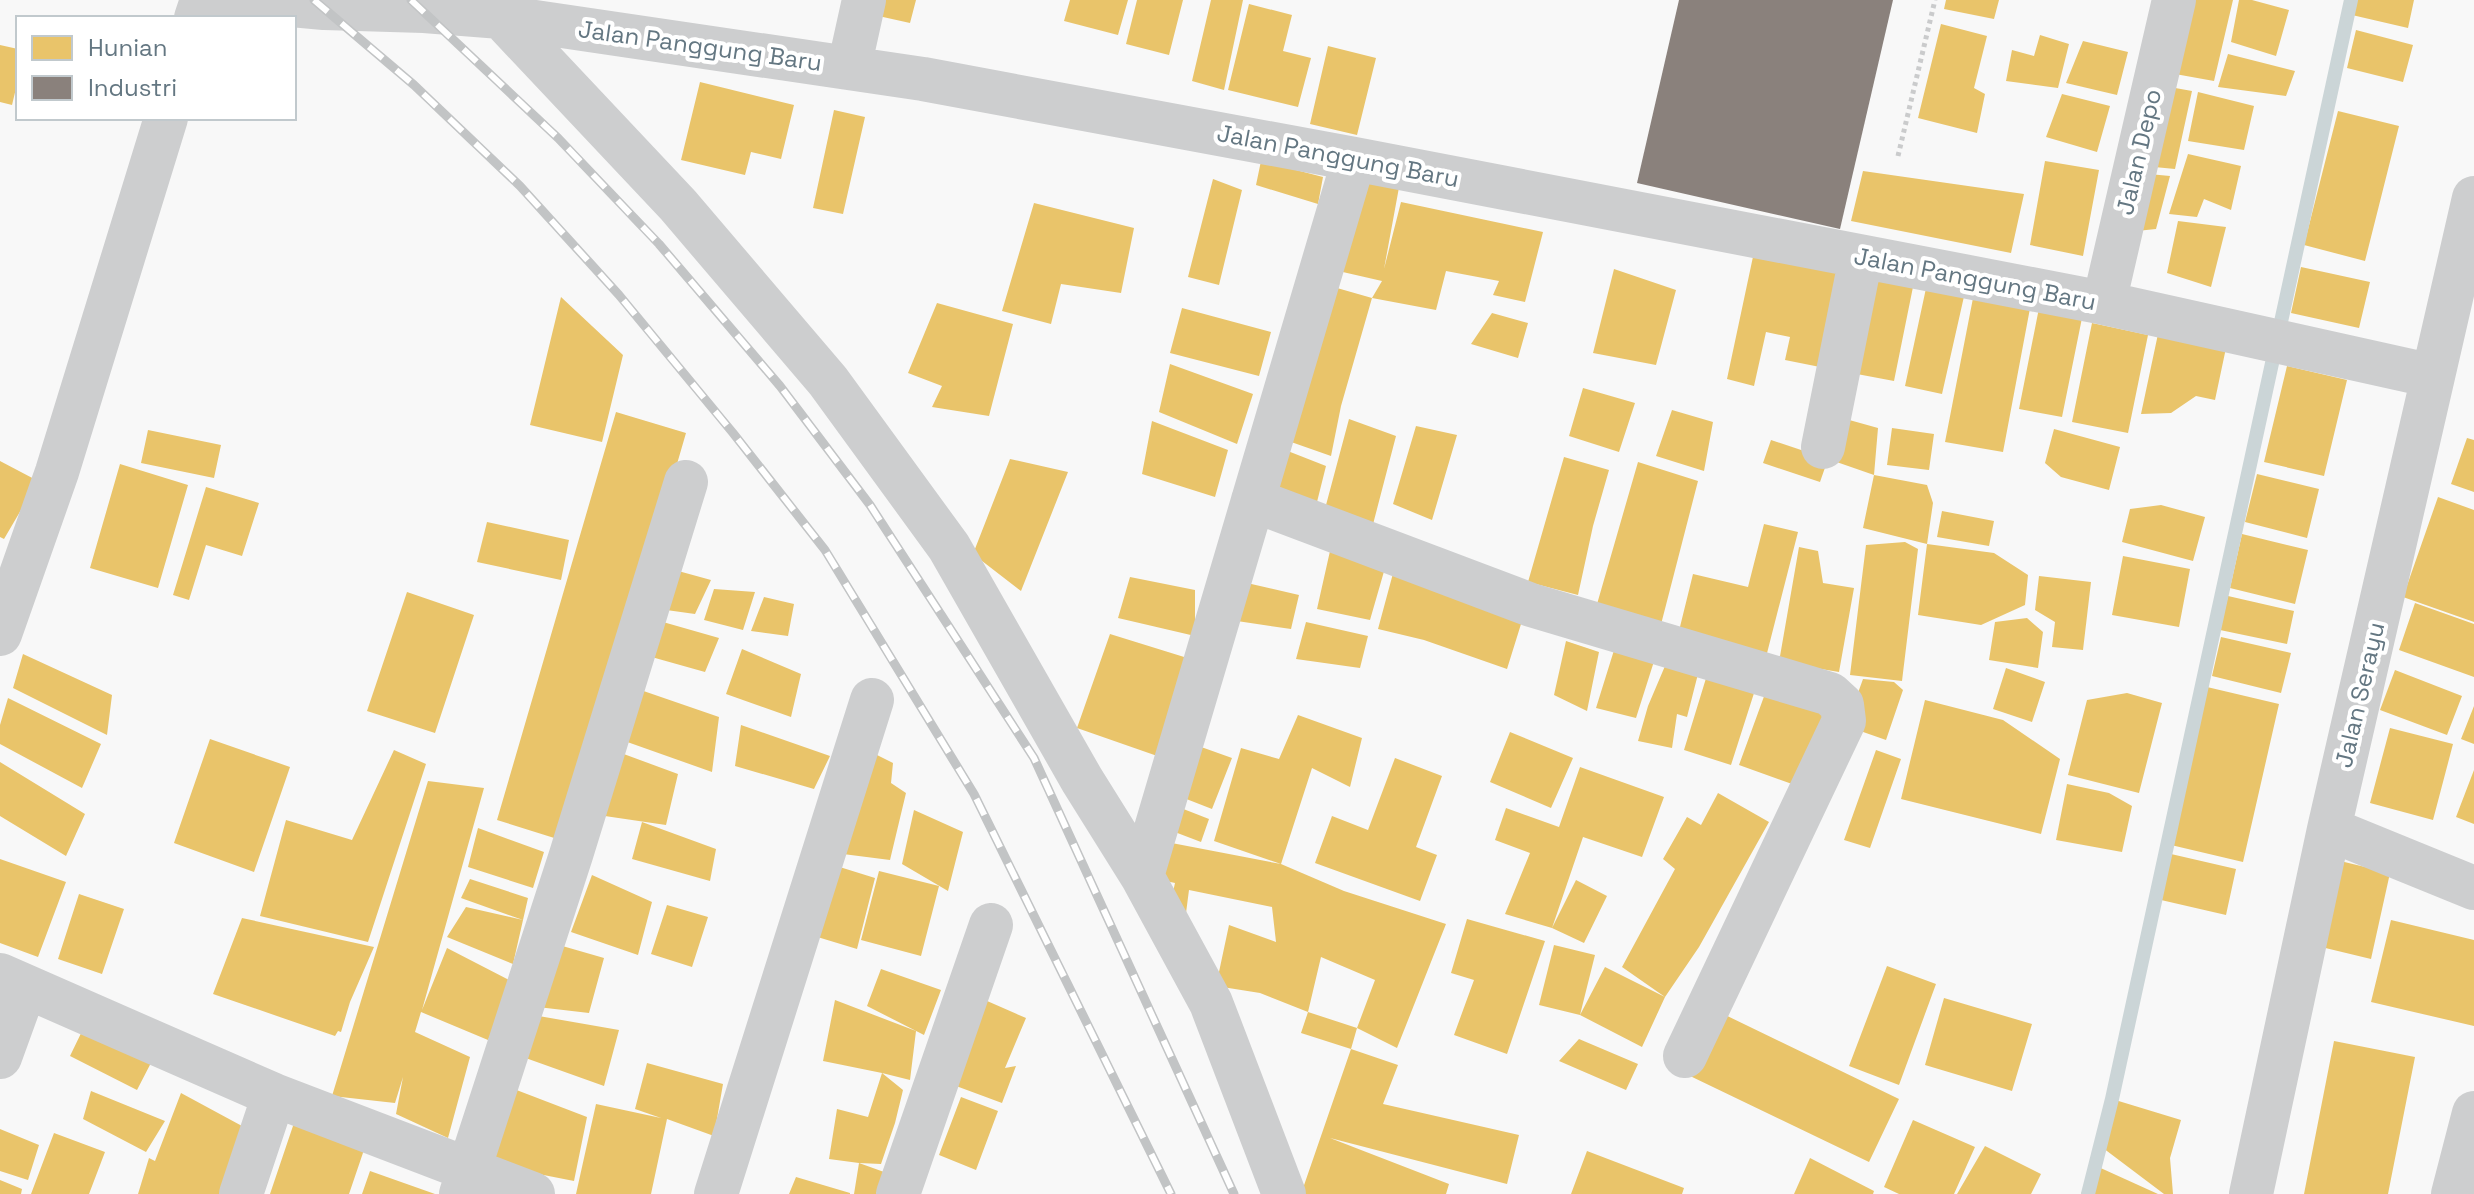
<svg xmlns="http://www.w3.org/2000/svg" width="2474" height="1194" font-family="'Space Grotesk',sans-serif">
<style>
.homes{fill:#e9c46a;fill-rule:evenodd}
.industry{fill:#8a817c}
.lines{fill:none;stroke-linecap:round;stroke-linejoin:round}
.stream{stroke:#cbd5d7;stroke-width:14}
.path{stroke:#cacbcc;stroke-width:5;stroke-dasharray:4 4;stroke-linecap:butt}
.minor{stroke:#cdcecf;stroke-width:44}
.rail-casing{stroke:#c2c4c5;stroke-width:9}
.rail{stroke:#fff;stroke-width:6;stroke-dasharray:18;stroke-linecap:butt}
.labels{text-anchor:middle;stroke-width:8;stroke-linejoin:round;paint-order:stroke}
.street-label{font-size:24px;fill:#647782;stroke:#fff}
</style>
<rect width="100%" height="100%" fill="#f8f8f8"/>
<path class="homes" d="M868 0H916L910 23 865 13Z
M1070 0H1128L1118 35 1064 21Z
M1137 0H1183L1169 55 1126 44Z
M1211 0H1243L1224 90 1192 81Z
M1946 0H1999L1994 19 1944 9Z
M2184 0H2233L2214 81 2164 72Z
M2239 0H2252L2289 10 2276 56 2231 42Z
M2356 0H2414L2408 28 2352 15Z
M1249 4 1292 15 1283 51 1311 58 1298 107 1228 90Z
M1941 24 1987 36 1974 88 1985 94 1977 133 1918 118Z
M2356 30 2413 45 2403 82 2347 68Z
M2040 35 2069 44 2058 88 2006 81 2012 50 2034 56Z
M2083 41 2128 52 2117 95 2066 83Z
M0 45 18 49V80L12 105 0 102Z
M1328 46 1376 58 1357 135 1310 124Z
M2228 54 2295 71 2286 96 2218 87Z
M700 82 794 105 781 159 751 152 745 175 681 160Z
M2164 86 2192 91 2175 169 2144 166Z
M2198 92 2254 106 2244 150 2188 141Z
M2062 94 2110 106 2097 152 2046 137Z
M834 110 865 117 843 214 813 208Z
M2338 111 2399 126 2365 261 2304 245Z
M2188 154 2241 166 2231 210 2204 199 2197 217 2169 214Z
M1261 161 1323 177 1318 204 1256 185Z
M2045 161 2099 170 2083 256 2030 245Z
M1364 170 1400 182 1384 269 1401 202 1543 232 1525 302 1493 295 1499 281 1446 271 1436 310 1372 298 1382 281 1334 270Z
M1863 171 2024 194 2011 253 1851 221Z
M2149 174 2170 176 2156 229 2127 232Z
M1213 179 1242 190 1219 285 1188 277Z
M1034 203 1134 228 1121 293 1061 284 1051 324 1002 311Z
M2178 221 2226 227 2211 287 2167 273Z
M1754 252 1850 272 1830 369 1785 360 1790 337 1766 332 1754 386 1727 379Z
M1862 267 1915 277 1894 381 1841 371Z
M2301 267 2370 282 2359 328 2291 313Z
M1614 269 1676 290 1656 365 1593 353Z
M1928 279 1965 292 1942 394 1905 386Z
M1323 284 1372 298 1341 406 1331 456 1274 436Z
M1974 293 2031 303 2003 452 1945 442Z
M561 297 623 355 602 442 530 425Z
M937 303 1013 324 989 416 932 407 942 386 908 373Z
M2040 303 2082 318 2062 417 2019 409Z
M1182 308 1271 332 1259 376 1170 353Z
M1492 313 1528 323 1518 358 1471 344Z
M2092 323 2148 335 2128 433 2072 422Z
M2158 334 2226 348 2215 400 2196 396 2171 413 2141 414Z
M1170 364 1253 394 1237 444 1159 412Z
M2287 366 2347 380 2324 476 2264 462Z
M1583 388 1635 403 1619 452 1569 436Z
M1672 410 1713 422 1704 471 1656 456Z
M616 412 686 433 567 842 497 820Z
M1835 416 1878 428 1874 475 1828 459Z
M1349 419 1396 436 1371 532 1322 520Z
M1152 421 1228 450 1215 497 1142 474Z
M1416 426 1457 435 1432 520 1393 504Z
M1892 428 1934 434 1929 470 1887 465Z
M2054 429 2120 447 2109 490 2061 477 2045 463Z
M148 430 221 445 214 478 141 463Z
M2467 438 2474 440V492L2451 484Z
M1771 440 1828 459 1820 482 1763 463Z
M1275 446 1326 466 1315 510 1270 497Z
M1564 457 1609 470 1593 526 1578 595 1528 582Z
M1010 459 1068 472 1021 591 973 554Z
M0 461 38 481 4 539 0 537Z
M1638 462 1698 481 1658 636 1593 618Z
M120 464 188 485 158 588 90 568Z
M2257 474 2319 489 2307 538 2245 522Z
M1874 475 1927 485 1933 503 1927 544 1863 528Z
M206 487 259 503 242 556 206 545 189 600 173 595Z
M2438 497 2474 510V622L2403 597Z
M2161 505 2205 517 2193 561 2122 542 2130 509Z
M1942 511 1994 521 1989 546 1937 537Z
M487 522 569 540 561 580 477 562Z
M1764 524 1798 532 1765 661 1677 639 1693 574 1748 587Z
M2242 534 2308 550 2295 604 2230 588Z
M1905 542 1918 549 1902 681 1850 675 1866 545Z
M1927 544 1994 553 2028 575 2025 605 1981 625 1918 615Z
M1799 547 1818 551 1823 583 1854 588 1839 672 1779 662Z
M1330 551 1387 561 1370 620 1317 609Z
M2123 556 2190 569 2179 627 2112 615Z
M1395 566 1526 608 1507 669 1424 640 1378 629Z
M671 569 711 580 695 614 652 608Z
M2039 576 2091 582 2083 650 2052 647 2055 622 2035 610Z
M1130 577 1195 590V636L1118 618Z
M1247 583 1299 595 1291 629 1237 621Z
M714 589 755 592 743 630 704 620Z
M407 592 474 615 435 733 367 711Z
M2228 596 2294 611 2287 644 2220 630Z
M764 597 794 604 788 636 751 631Z
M2415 603 2474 624V677L2399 650Z
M2027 618 2043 632 2038 668 1989 660 1995 622Z
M656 620 719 638 705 672 648 656Z
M1306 622 1368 636 1360 668 1296 659Z
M1110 634 1197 661 1163 758 1077 728Z
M2221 637 2291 653 2281 693 2212 676Z
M1566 641 1599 652 1587 711 1554 695Z
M1615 647 1656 655 1636 718 1596 708Z
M742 649 801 674 791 717 726 694Z
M23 654 112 695 107 735 13 688Z
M1665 666 1698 674 1687 717 1677 714 1672 748 1638 741 1648 706Z
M2006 668 2045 682 2032 722 1993 709Z
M2395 670 2462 696 2447 735 2380 710Z
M1707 675 1755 690 1731 765 1684 750Z
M1863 679 1894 682 1903 690 1886 740 1846 726Z
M629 686 719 717 712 772 616 738Z
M2207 687 2279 704 2243 862 2171 845Z
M1766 691 1833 715 1806 789 1739 765Z
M2127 693 2162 703 2139 793 2068 775 2087 700Z
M8 698 101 744 82 788 0 744V725Z
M1925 700 2003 720 2060 759 2041 834 1901 799Z
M2474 706V744L2461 739Z
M1298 715 1362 738 1350 787 1312 768 1281 864 1344 891 1446 924 1397 1048 1357 1028 1351 1049 1398 1065 1383 1104 1519 1135 1507 1184 1330 1138 1449 1184 1446 1194H1301L1351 1049 1301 1033 1308 1012 1260 993 1216 986 1229 925 1276 942 1272 907 1189 890 1186 913 1169 910 1175 883 1148 877 1156 840 1281 864 1214 841 1241 748 1279 759ZM1321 957 1375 980 1357 1028 1308 1012Z
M741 725 830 756 814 789 735 766Z
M2390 728 2453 744 2433 820 2370 803Z
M1510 732 1573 758 1551 808 1490 782Z
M210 739 290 767 254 872 174 843Z
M1190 743 1232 758 1212 809 1171 793Z
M394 750 426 764 368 942 260 916 286 820 352 840Z
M1876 750 1901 759 1870 848 1844 840Z
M869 751 893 763 891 783 906 793 890 860 843 854Z
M621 753 678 774 666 825 598 815Z
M1395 758 1442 776 1416 847 1437 855 1420 901 1315 863 1332 816 1368 830Z
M0 762 85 814 66 856 0 816Z
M1580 767 1664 797 1642 857 1583 837 1552 928 1576 880 1607 896 1584 943 1552 928 1505 914 1530 853 1495 840 1506 808 1559 827Z
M2474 770V824L2456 817Z
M428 781 484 788 422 1010 447 948 515 983 488 1040 421 1012 415 1032 470 1057 448 1138 396 1114 403 1077 395 1103 332 1096Z
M2067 784 2109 793 2132 806 2122 852 2056 840Z
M1718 793 1769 822 1699 947 1665 997 1642 1047 1580 1015 1605 967 1665 997 1622 967 1675 869 1663 859 1687 817 1701 825Z
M1168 803 1209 819 1201 842 1159 826Z
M914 810 963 832 948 891 902 864Z
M642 822 716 849 710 881 632 859Z
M478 828 544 852 533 888 468 867Z
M2171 854 2236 869 2226 915 2161 900Z
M0 859 66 882 38 957 0 943Z
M2332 859 2390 873 2371 959 2313 945Z
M830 864 875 878 857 949 801 932Z
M879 871 939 886 921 956 861 940Z
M592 875 652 902 638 955 571 932Z
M470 879 528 898 523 920 461 898Z
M79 894 124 909 102 974 58 959Z
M667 905 708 917 692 967 651 954Z
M466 907 523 920 513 964 447 937Z
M242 918 374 947 350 1002 341 1032 338 1031 335 1036 213 994Z
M1467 919 1545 941 1507 1054 1454 1035 1474 980 1451 973Z
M2391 920 2474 940V1026L2371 1002Z
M552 943 604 958 589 1013 529 1006Z
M1554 945 1595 955 1580 1015 1539 1005Z
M1887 966 1936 984 1899 1085 1849 1066Z
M881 969 941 990 924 1035 867 1006Z
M978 997 1026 1018 1005 1068 1016 1066 1002 1103 948 1083Z
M1944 998 2032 1024 2012 1091 1925 1065Z
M835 1000 916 1031 910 1080 882 1073 903 1090 895 1123 881 1164 859 1163 884 1172 876 1194H854L859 1163 829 1159 837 1109 868 1117 882 1073 823 1061Z
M1717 1011 1899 1099 1869 1162 1688 1075Z
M533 1015 619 1030 604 1086 520 1056Z
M86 1023 154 1057 137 1090 70 1056Z
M1579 1039 1638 1064 1626 1090 1559 1061Z
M2334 1041 2415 1057 2388 1194H2304Z
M647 1063 723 1084 714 1136 667 1119 651 1194H576L596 1104 661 1118 635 1109Z
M506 1086 587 1117 574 1181 483 1163Z
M91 1091 165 1121 146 1152 83 1119Z
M181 1093 242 1126 221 1194H138L149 1158 155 1161Z
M961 1097 998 1111 976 1170 939 1155Z
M2112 1099 2181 1120 2170 1158 2173 1194H2164L2099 1145Z
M295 1120 366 1144 349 1194H270Z
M1913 1120 1975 1147 1954 1194H1899L1884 1187Z
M0 1129 39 1145 28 1180 0 1171Z
M54 1133 105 1152 89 1194H31Z
M1985 1146 2041 1174 2031 1194H1957Z
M1587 1151 1684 1188 1682 1194H1571Z
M1810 1158 1874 1191 1873 1194H1794Z
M2094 1165 2158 1194H2081Z
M370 1171 435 1194H362Z
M796 1177 850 1193V1194H789Z
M0 1180 22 1189 21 1194H0Z"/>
<path class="industry" d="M1679 0H1893L1840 229 1637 183Z"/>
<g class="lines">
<path class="stream" d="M2088 1194 2112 1099 2351 0"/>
<path class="path" d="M1898 156 1935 0"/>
<path class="minor" d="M234 0 324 8 424 11 501 17 923 79 1354 159 2104 303 2433 376
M501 17 678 205 828 381 949 547 1082 780 1142 876 1211 1003 1284 1194
M196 18 202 0
M849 68 864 0
M2104 303 2174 0
M1823 447 1861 257
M1253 500 1531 605 1830 694 1842 705 1844 721 1685 1056
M0 634 57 472 166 118
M2329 829 2474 888
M1142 876 1354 159
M0 975 274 1095 533 1194
M0 1057 25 988
M241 1194 274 1095
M461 1194 571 855 686 482
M716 1194 872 700
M898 1194 991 925
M2251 1194 2329 829 2474 198
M2453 1194 2474 1113"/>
<g class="rail-casing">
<path id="rail" d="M314 0 414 85 520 186 619 295 733 433 825 550 974 794 1171 1194
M411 0 558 138 659 244 780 386 870 505 1034 758 1234 1194"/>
</g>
<use href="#rail" class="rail"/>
</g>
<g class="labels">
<g class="street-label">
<text transform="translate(700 46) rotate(8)" y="8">Jalan Panggung Baru</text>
<text transform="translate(2139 152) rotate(-77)" y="8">Jalan Depo</text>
<text transform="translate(1338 156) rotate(11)" y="8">Jalan Panggung Baru</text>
<text transform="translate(1975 279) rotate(11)" y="8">Jalan Panggung Baru</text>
<text transform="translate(2360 695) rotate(-77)" y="8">Jalan Serayu</text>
</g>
</g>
<rect x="16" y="16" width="280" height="104" fill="#ffffff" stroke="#c1c9cd" stroke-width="2"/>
<rect x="32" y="36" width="40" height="24" fill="#e9c46a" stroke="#c1c9cd" stroke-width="2"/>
<text x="88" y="56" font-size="24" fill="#647782">Hunian</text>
<rect x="32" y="76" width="40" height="24" fill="#8a817c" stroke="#c1c9cd" stroke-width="2"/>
<text x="88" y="96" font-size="24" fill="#647782">Industri</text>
</svg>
